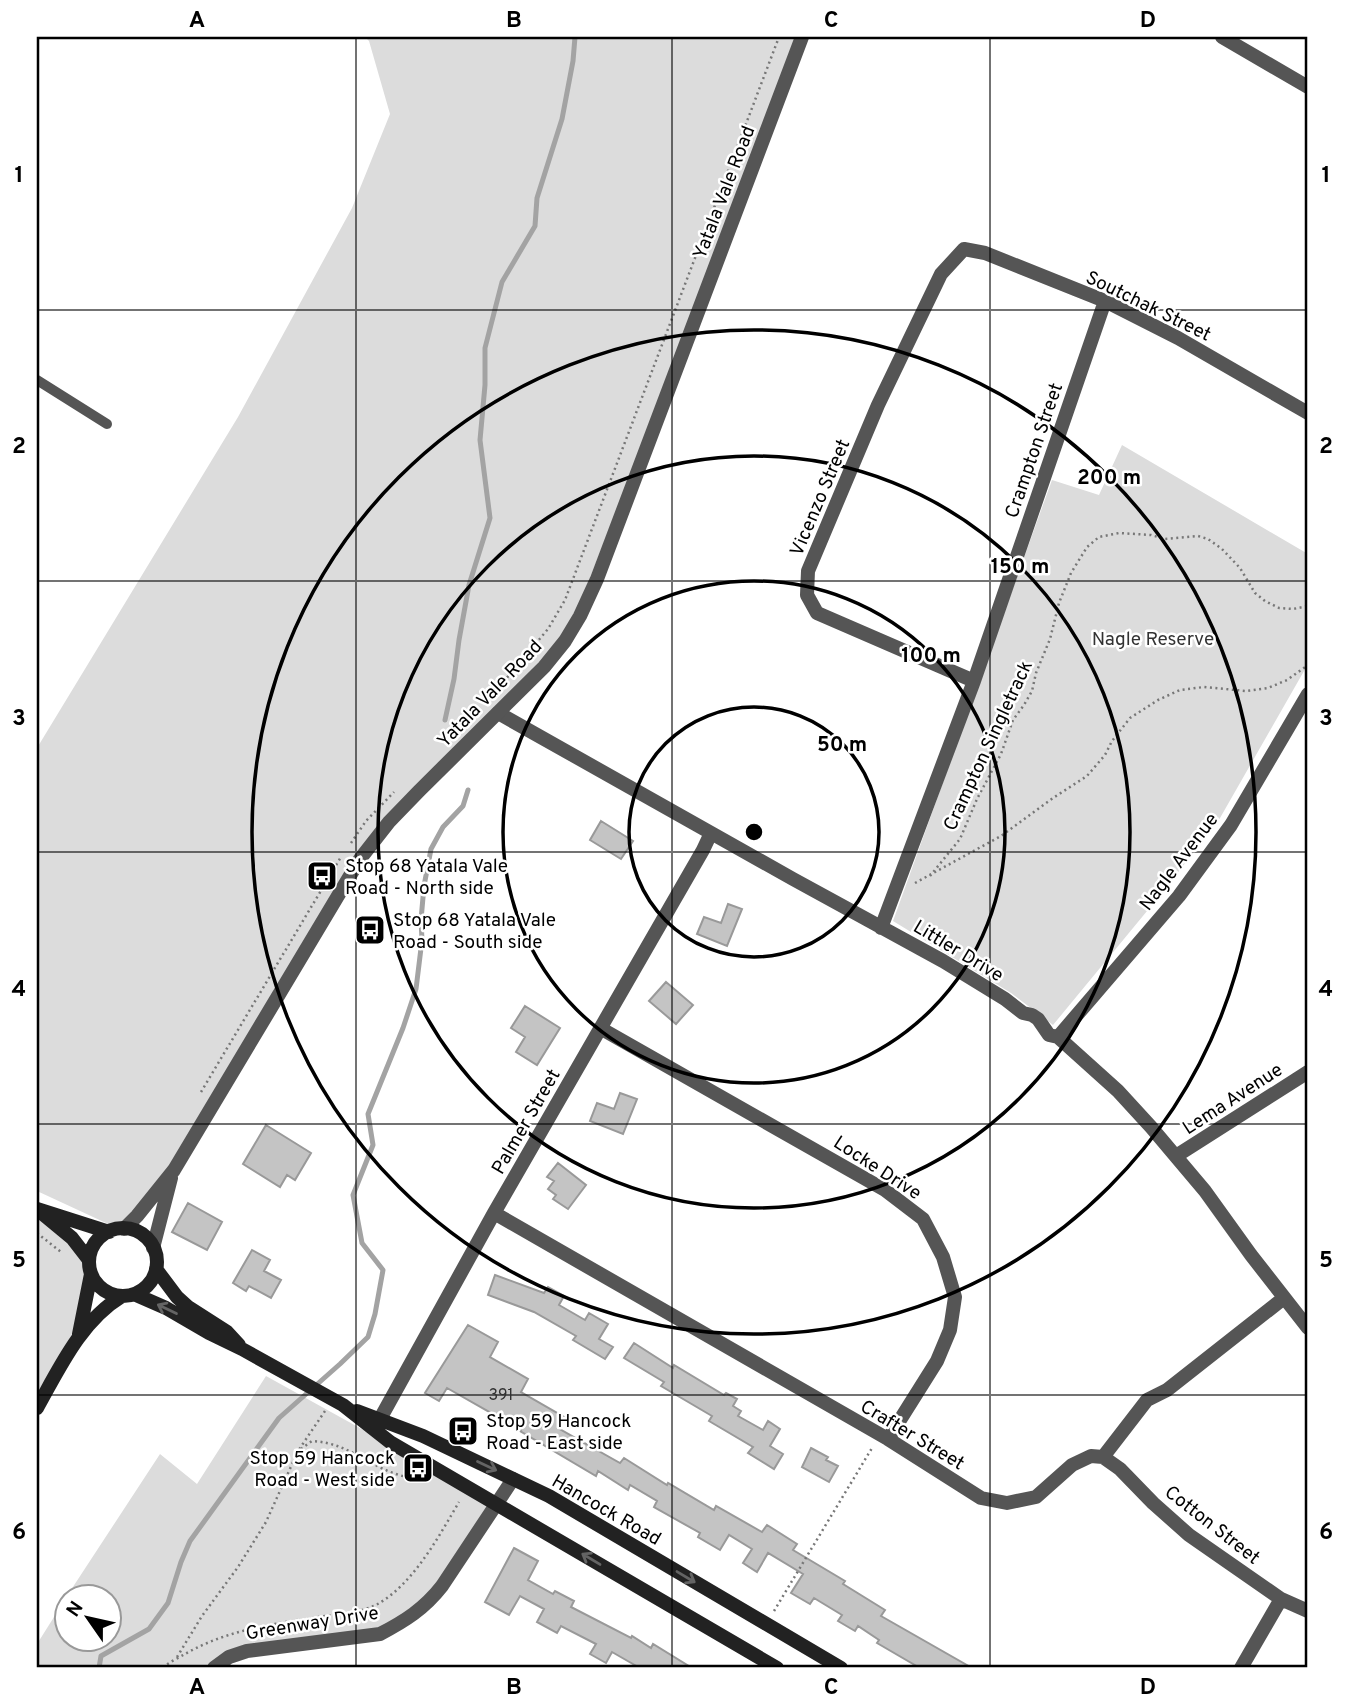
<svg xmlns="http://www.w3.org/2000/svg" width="1345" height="1705" font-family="Overpass,sans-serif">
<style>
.green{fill:#dcdcdc}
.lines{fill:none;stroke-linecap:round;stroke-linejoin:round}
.stream{stroke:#a3a3a3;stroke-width:5}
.building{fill:#c4c4c4;stroke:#999;stroke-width:2}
.path{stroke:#777;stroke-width:2.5;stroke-dasharray:2 3.5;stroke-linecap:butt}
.service{stroke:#555;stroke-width:10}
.minor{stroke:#555;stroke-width:14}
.tertiary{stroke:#555;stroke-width:14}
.secondary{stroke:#222;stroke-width:14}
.oneway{stroke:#646464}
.grid{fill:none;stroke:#000;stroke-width:2;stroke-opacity:0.55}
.ring{fill:none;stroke:#000;stroke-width:3.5}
.labels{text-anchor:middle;stroke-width:5;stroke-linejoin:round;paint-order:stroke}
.number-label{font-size:16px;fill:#313131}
.street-label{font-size:19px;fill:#000;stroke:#fff}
.park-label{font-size:19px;fill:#333;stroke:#fff}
.poi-label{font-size:19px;fill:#000;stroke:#fff;text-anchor:start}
.centre{fill:#000;stroke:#fff;stroke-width:3.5}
.ring-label{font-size:21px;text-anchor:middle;font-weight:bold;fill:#000;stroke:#fff;stroke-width:5;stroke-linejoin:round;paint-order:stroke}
.neatline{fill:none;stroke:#000;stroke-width:2.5}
.grid-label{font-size:23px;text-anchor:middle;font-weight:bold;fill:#000}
</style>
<rect width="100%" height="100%" fill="#fff"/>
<path class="green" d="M365 37H803L565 641 389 822 167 1191 119 1229 37 1191V748L238 417 352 208 390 114 369 41Z
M1122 445 1308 554V664L1220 818 1166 888 1053 1025 1011 993 893 921 1052 480 1099 495Z
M37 1209 89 1260 85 1307 79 1335 37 1408Z
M266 1376 497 1504 460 1561 400 1624 247 1651 216 1668H37V1644L66 1598V1638H108V1596H67L160 1454 197 1484Z"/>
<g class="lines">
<path class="stream" d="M445 720 454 679 459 640 469 585 490 518 480 440 485 385V348L502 282 535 226 537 198 562 119 573 61 575 37
M99 1668 101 1656 149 1629 168 1603 181 1562 190 1541 279 1418 340 1364 368 1337 375 1314 383 1270 362 1243 353 1195 373 1145 368 1114 403 1028 416 989 422 940 421 920 424 886 431 849 443 827 463 806 468 790"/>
</g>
<path class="building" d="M601 821 633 841 621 859 590 840Z
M728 904 742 909 727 946 697 934 704 917 721 923Z
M666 982 693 1005 676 1024 649 1001Z
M525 1006 560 1028 537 1065 516 1052 525 1037 511 1028Z
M620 1093 637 1099 623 1134 590 1121 597 1103 614 1109Z
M266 1125 311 1153 295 1180 287 1175 280 1187 243 1164Z
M558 1163 586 1185 568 1209 553 1199 556 1195 548 1189 554 1181 547 1177Z
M188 1203 222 1222 207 1250 172 1232Z
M252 1250 270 1260 264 1271 281 1280 271 1298 249 1286 246 1291 233 1283Z
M495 1275 544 1293 548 1287 564 1296 559 1305 585 1320 589 1313 608 1324 599 1339 613 1347 605 1359 573 1340 576 1336 534 1312 488 1295Z
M468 1325 498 1342 490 1357 528 1379 521 1392 564 1417 558 1428 620 1463 624 1458 667 1485 668 1483 714 1510 716 1506 762 1532 767 1525 797 1544 793 1550 845 1581 843 1584 885 1610 881 1616 972 1668H920L877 1643 879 1640 858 1626 855 1631 838 1621 842 1615 814 1598 810 1604 791 1593 803 1574 768 1553 757 1572 743 1563 752 1549 729 1535 720 1550 698 1537 700 1533 654 1507 657 1501 630 1485 628 1490 598 1471 596 1476 520 1431 521 1430 447 1388 439 1401 425 1393Z
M634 1343 673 1368 674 1365 724 1395 726 1393 737 1399 733 1406 741 1411 738 1416 763 1430 768 1421 780 1429 770 1446 783 1454 774 1469 748 1453 753 1447 709 1421 712 1416 661 1386 664 1382 624 1358Z
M811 1448 828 1457 826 1460 838 1466 829 1482 802 1467Z
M514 1548 538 1561 528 1580 553 1594 555 1591 574 1601 571 1607 631 1638 632 1636 651 1648 653 1644 692 1668H640L612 1652 606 1663 590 1654 596 1644 561 1626 557 1633 537 1622 544 1609 520 1596 509 1615 485 1602Z"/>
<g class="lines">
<path class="path" d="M500 686 548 629 565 600 779 37
M351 843 366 821 394 792
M930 876 960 839 977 799 1001 754 1013 720 1024 705 1032 691 1036 673 1050 639 1059 603 1071 573 1087 547 1099 537 1119 533 1151 535 1165 539 1198 536 1208 539 1222 549 1240 568 1255 593 1265 601 1279 608 1293 609 1308 606
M915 883 1001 836 1053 798 1087 776 1105 755 1112 741 1130 718 1158 700 1180 690 1204 687 1246 691 1268 688 1287 680 1308 665
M201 1092 341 857
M37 1233 61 1252
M301 1449 312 1441C353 1443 374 1473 413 1478L416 1476
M774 1611 872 1448
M177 1657 202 1616 238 1567 266 1522 298 1451 325 1411
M163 1668C169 1662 178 1658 185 1654 227 1630 272 1624 318 1617 337 1614 359 1613 376 1605 413 1585 439 1536 459 1502"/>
<path class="service" d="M37 380 107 424"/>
<path class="minor" d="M1222 37 1308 87
M974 681 817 613 807 595 808 571 878 405 941 274 964 249 985 253 1105 301 1178 338 1308 413
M498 713 793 879 943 961 1005 999 1023 1013 1032 1015 1038 1019 1049 1035 1058 1037 1118 1091 1151 1127 1205 1191 1251 1255 1308 1328
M881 928 974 681 1105 301
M600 1028 885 1190 923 1219 943 1257 955 1297 950 1330 937 1361 888 1439
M1058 1037 1179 896 1231 825 1308 694
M1176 1156 1308 1072
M494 1213 888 1439 981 1498 1007 1503 1036 1497 1072 1465 1091 1456 1103 1457
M375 1428 494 1213 703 850 711 833
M1103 1457 1120 1469 1153 1503 1189 1535 1281 1599 1308 1611
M1103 1457 1147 1400 1167 1390 1284 1298
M214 1668 229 1657 247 1651 380 1634C405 1621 424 1609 442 1586L513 1479
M1241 1668 1281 1599"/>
<path class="tertiary" d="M124 1229 137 1216 174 1170 360 859 389 822 419 791 544 667 565 641 580 616 597 579 802 37
M153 1248 171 1178"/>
<path class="secondary" d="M37 1209 109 1232
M43 1214 72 1238 89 1260
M89 1262a34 34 0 1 1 68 0a34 34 0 1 1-68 0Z
M156 1269 177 1297 188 1307 227 1332 239 1345
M134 1294 166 1308 209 1333 242 1349 343 1405 390 1442 777 1668
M79 1334 91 1274
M37 1408C60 1367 81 1321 122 1296
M357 1411 423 1436 549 1496 841 1668"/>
</g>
<defs><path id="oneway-shaft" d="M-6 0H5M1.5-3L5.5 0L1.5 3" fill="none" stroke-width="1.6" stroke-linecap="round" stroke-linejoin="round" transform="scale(1.75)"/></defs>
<g class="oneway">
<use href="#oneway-shaft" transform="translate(167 1309) rotate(-154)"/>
<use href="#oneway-shaft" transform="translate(487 1466) rotate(25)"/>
<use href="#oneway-shaft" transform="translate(591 1559) rotate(-149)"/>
<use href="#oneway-shaft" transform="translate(686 1577) rotate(31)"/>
</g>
<path class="grid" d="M356 37V1668M672 37V1668M990 37V1668M37 310H1308M37 581H1308M37 852H1308M37 1124H1308M37 1395H1308"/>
<g class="ring">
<circle cx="754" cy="832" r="125"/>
<circle cx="754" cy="832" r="251"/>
<circle cx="754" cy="832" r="376"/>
<circle cx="754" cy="832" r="502"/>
</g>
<defs>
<g id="bus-square" transform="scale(1.575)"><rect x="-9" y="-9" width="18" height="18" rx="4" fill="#000" stroke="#fff"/><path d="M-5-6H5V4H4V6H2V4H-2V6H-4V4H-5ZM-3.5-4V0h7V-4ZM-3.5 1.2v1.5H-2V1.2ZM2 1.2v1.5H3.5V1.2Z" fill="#fff"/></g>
</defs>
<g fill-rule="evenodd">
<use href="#bus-square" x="322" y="876"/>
<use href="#bus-square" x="370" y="930"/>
<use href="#bus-square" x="463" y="1431"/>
<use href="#bus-square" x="418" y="1468"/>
</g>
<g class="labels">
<g class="number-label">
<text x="501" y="1400">391</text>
</g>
<g class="street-label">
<text transform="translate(723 192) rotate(-69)" y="7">Yatala Vale Road</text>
<text transform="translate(1149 305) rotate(26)" y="7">Soutchak Street</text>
<text transform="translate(1033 450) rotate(-71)" y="7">Crampton Street</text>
<text transform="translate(819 497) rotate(-67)" y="7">Vicenzo Street</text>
<text transform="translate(489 693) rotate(-46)" y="7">Yatala Vale Road</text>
<text transform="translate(987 745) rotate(-65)" y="7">Crampton Singletrack</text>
<text transform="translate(1178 861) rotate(-53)" y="7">Nagle Avenue</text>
<text transform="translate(959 950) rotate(31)" y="7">Littler Drive</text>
<text transform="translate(1232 1098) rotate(-33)" y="7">Lema Avenue</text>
<text transform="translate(525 1121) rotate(-60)" y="7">Palmer Street</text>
<text transform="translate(878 1167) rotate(33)" y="7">Locke Drive</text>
<text transform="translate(913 1434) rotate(31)" y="7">Crafter Street</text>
<text transform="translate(607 1509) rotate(30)" y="7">Hancock Road</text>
<text transform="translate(1213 1524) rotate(38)" y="7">Cotton Street</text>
<text transform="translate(312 1622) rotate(-9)" y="7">Greenway Drive</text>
</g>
<g class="park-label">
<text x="1153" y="645">Nagle Reserve</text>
</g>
<g class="poi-label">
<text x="345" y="872">Stop 68 Yatala Vale<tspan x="345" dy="22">Road - North side</tspan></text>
<text x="393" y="926">Stop 68 Yatala Vale<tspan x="393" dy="22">Road - South side</tspan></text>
<text x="486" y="1427">Stop 59 Hancock<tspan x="486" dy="22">Road - East side</tspan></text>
<text x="395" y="1464" text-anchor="end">Stop 59 Hancock<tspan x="395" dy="22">Road - West side</tspan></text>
</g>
</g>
<circle cx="754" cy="832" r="10" class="centre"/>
<g class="ring-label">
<text x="1109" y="484">200 m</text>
<text x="1020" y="573">150 m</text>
<text x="931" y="662">100 m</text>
<text x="842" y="751">50 m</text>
</g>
<rect width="1345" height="1705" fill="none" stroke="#ffffff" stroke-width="77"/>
<g transform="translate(88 1618) rotate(304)"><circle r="33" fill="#ffffff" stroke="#999999" stroke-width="2"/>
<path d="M0-5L12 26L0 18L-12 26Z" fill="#000000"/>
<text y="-10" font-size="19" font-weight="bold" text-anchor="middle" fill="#000000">N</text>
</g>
<rect x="38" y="38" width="1268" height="1628" class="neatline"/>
<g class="grid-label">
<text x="197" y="27">A</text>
<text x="514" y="27">B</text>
<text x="831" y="27">C</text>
<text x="1148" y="27">D</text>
<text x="19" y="182">1</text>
<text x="1326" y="182">1</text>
<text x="19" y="453">2</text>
<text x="1326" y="453">2</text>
<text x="19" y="725">3</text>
<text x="1326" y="725">3</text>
<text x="19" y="996">4</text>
<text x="1326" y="996">4</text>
<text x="19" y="1267">5</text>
<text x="1326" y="1267">5</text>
<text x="19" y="1539">6</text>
<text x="1326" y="1539">6</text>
<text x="197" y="1694">A</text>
<text x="514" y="1694">B</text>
<text x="831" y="1694">C</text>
<text x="1148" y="1694">D</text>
</g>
</svg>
